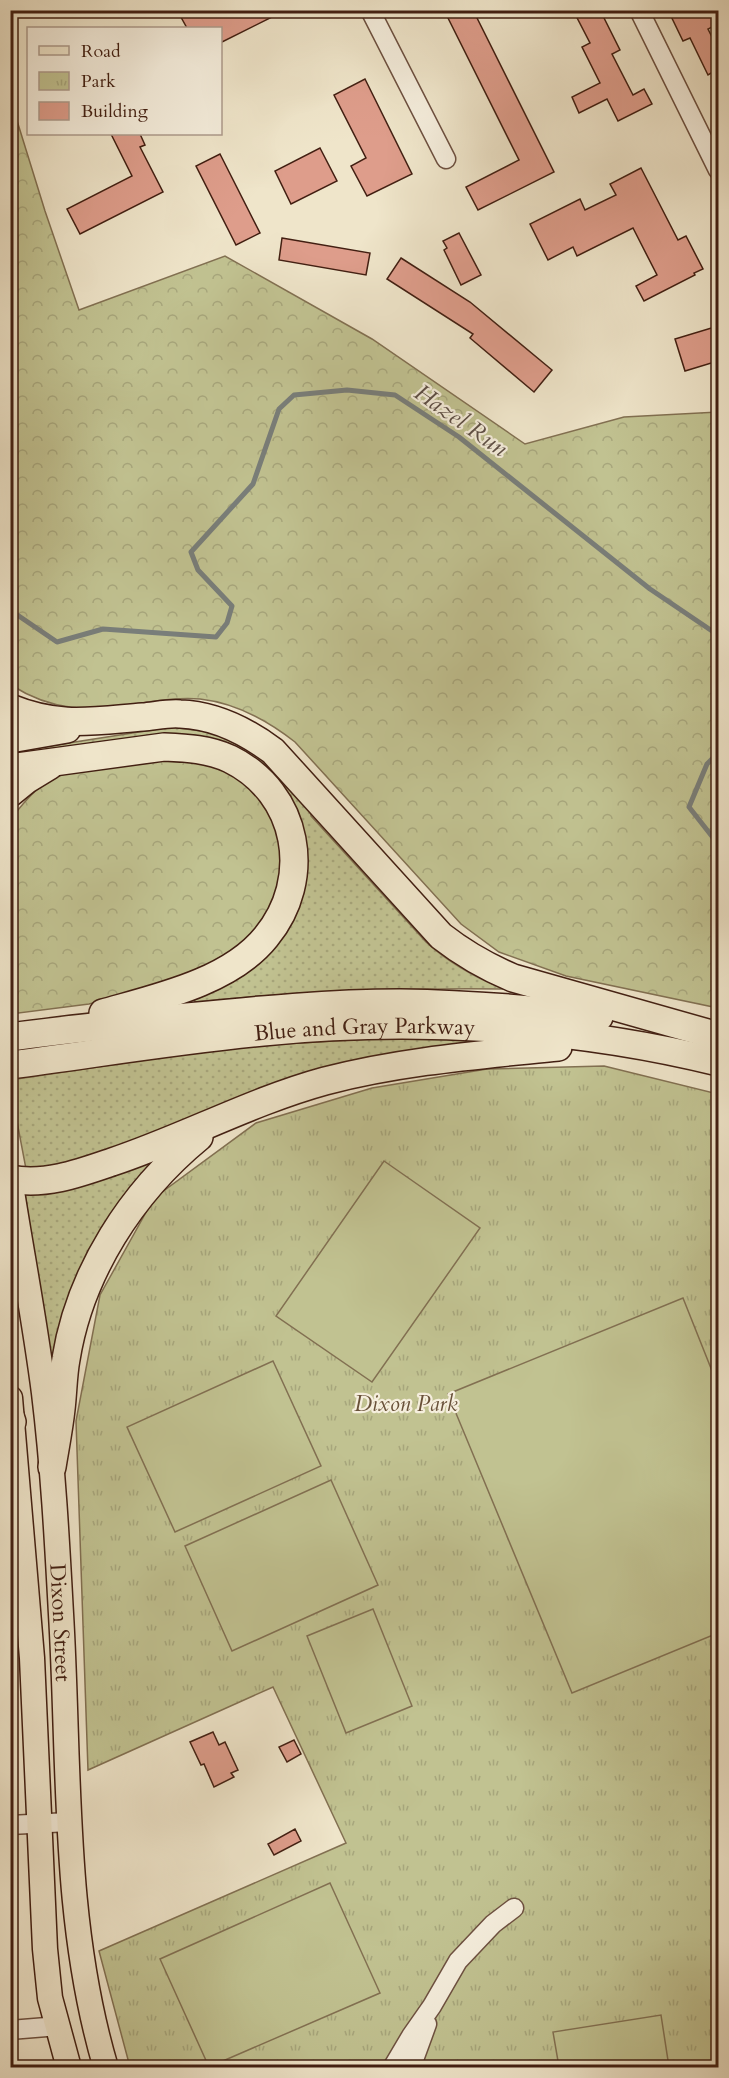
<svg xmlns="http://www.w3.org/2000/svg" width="729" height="2078" font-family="Cardo,serif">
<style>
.grass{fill:url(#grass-dots);stroke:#827052;stroke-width:1.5}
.forest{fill:url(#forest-crowns);stroke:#827052;stroke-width:1.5}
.park{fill:url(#park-tufts);stroke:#827052;stroke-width:1.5}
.pitch{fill:#c1c291;stroke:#827052;stroke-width:1.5}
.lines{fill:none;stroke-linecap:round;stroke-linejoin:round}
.stream{stroke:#797e7a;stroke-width:5}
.building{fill:#de9d8b;stroke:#421f12;stroke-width:1.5}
.minor-casing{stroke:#6d5040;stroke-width:21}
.major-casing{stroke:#421f12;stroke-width:27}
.highway-casing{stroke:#421f12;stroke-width:30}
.minor{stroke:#f5eedd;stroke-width:18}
.major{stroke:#efe5ca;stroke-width:24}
.highway{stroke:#efe5ca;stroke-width:27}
.labels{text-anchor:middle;stroke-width:4.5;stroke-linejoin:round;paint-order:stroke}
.street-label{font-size:22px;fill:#421f12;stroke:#f5eedd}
.park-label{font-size:22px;font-style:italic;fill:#685038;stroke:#f5eedd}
.water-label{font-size:24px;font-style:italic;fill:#5d4e46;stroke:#f5eedd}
</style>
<defs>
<pattern id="grass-dots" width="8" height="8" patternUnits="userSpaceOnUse" patternTransform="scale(1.5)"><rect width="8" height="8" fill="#c1c291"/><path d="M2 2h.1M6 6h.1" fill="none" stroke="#a7a67c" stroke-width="1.8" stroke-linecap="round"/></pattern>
<pattern id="forest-crowns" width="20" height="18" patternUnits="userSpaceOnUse" patternTransform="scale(1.5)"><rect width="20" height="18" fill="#c1c291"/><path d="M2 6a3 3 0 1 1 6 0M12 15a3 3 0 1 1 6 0" fill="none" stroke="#a7a67c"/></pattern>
<pattern id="park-tufts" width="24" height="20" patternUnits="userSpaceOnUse" patternTransform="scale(1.5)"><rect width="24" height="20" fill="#c1c291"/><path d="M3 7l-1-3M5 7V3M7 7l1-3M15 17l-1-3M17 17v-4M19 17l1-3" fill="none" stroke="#a7a67c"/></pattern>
</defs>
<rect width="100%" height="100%" fill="#efe5ca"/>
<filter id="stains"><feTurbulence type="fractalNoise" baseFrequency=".00333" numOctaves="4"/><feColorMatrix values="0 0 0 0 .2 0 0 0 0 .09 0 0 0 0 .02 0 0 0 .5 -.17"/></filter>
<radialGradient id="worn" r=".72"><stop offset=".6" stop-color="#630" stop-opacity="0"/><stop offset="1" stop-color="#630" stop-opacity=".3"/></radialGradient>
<path class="grass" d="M171 727 216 733 261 757 311 812V816L426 942C449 963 474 977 503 989 400 988 297 991 195 1002L192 993 284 799 11 761V752Z
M403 1037 471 1039V1046L79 1163 26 1169 11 1090 10 1080 206 1051 265 1045Z
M179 1143 152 1167 53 1383 25 1193Z"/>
<path class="forest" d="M10 98 45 211 79 310 225 256 372 339 525 444 624 417 718 412V1008L566 976 499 952 461 924 295 742C267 720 236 703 200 699 178 697 156 701 135 704 88 712 52 711 11 685Z
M153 757 199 759 246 781 277 819 289 861 265 928 215 964 142 991 89 1004 11 1014 10 820C21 806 32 792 47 782 68 768 126 762 153 757Z"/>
<path class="park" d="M604 1066 718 1094V2067H130L99 1951 346 1843 273 1687 88 1770 76 1421 100 1295 154 1198 256 1123 372 1088 487 1069Z"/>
<path class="pitch" d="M384 1161 480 1228 372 1382 276 1316Z
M683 1298 718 1386V1633L572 1693 448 1394Z
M273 1361 321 1466 175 1532 127 1427Z
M331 1480 378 1585 232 1651 185 1546Z
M373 1609 412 1706 346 1733 307 1636Z
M330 1883 380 1993 209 2067 160 1959Z
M661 2015 669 2067H559L553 2032Z"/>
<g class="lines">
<path class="stream" d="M10 598 13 612 57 642 103 629 216 637 227 623 232 606 198 570 191 552 253 484 279 409 294 395 347 390 395 395 459 437 650 589 718 635
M718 753 707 764 689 807 718 844"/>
</g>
<path class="building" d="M177 10H286L220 43V28H187Z
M444 10H473L554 172 478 210 466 187 519 160Z
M573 10H600L620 50 612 54 633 95 644 89 652 104 618 121 607 99 579 113 572 97 600 83 582 47 590 43Z
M668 10H711L718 24 708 29 718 49V69L708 75 690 38 683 41Z
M365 79 412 174 367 196 351 166 366 158 334 95Z
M111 134H140L145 145 140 147 163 192 80 234 67 209 132 176Z
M320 148 337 181 291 204 275 171Z
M220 154 260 233 236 245 196 166Z
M641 168 678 240 686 236 703 269 694 273 695 275 644 301 636 286 657 275 633 228 577 256 573 247 548 260 530 224 580 199 585 210 616 195 610 184Z
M459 233 481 275 461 285 444 250 447 248 443 241Z
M282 238 370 253 366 275 279 260Z
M401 258 470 302 552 370 534 392 470 338 473 334 387 279Z
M718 326V361L685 371 675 339Z
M213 1732 219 1745 225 1742 238 1770 231 1773 234 1777 214 1787 204 1764 201 1765 190 1742Z
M294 1740 301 1754 287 1762 279 1747Z
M295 1829 301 1841 274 1855 268 1844Z"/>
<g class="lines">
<g class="minor-casing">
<path id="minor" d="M370 10 446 159
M639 10 718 170
M10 1825 69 1822
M10 2030 59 2026
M392 2068 411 2036 432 2006 458 1961 493 1924 514 1908
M411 2068 427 2024"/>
</g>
<g class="major-casing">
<g id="major">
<path id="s1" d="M10 1179C21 1250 35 1322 44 1393 53 1467 57 1540 61 1614 70 1765 62 1921 106 2068"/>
<path d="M10 1398 32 1658 45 1949 50 1998 69 2068"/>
</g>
</g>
<g class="highway-casing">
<g id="highway">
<path d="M10 708C59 728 92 721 143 717 155 716 168 713 180 714 214 715 246 731 273 751L441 936C464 954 487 967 513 978L718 1036"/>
<path d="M10 739 67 729"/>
<path d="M10 768 164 747C187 748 209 749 230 759 299 793 314 879 266 937 230 982 156 998 103 1013"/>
<path d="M10 793 26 780 49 766"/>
<path d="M10 1037C69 1029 128 1023 187 1017 258 1010 329 1003 400 1003 467 1004 533 1009 599 1017"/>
<path id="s2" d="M10 1065C94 1054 178 1040 263 1032 412 1017 572 1026 718 1062"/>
<path d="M10 1179C45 1186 80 1173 112 1162 184 1138 252 1101 325 1081 401 1061 480 1055 558 1047"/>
<path d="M10 1416 12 1422"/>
<path d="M52 1467C55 1448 59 1428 61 1409 63 1392 63 1375 66 1359 80 1272 132 1192 199 1137"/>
</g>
</g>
<use href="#minor" class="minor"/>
<use href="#major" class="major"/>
<use href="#highway" class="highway"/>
</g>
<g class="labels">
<g class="street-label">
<text dy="8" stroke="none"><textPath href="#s2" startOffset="357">Blue and Gray Parkway</textPath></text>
<text dy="8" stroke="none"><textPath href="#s1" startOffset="447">Dixon Street</textPath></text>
</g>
<g class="park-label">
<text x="406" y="1411">Dixon Park</text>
</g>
<g class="water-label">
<text transform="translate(461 420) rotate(35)" y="8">Hazel Run</text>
</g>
</g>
<rect width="729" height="2078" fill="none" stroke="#efe5ca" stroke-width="36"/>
<rect x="12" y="12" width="705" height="2054" fill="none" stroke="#421f12" stroke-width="3"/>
<rect x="18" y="18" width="693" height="2042" fill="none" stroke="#421f12" stroke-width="1.5"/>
<rect x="27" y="27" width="195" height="108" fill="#f5eedd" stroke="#ad9b8c" stroke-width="1.5"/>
<rect x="39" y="46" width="30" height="9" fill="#efe5ca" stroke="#ad9b8c" stroke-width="1.5"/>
<text x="81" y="57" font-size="18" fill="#421f12">Road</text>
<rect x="39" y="72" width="30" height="18" fill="url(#park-tufts)" stroke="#ad9b8c" stroke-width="1.5"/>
<text x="81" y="87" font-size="18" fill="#421f12">Park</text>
<rect x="39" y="102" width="30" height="18" fill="#de9d8b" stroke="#ad9b8c" stroke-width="1.5"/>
<text x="81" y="117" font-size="18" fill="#421f12">Building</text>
<rect width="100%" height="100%" filter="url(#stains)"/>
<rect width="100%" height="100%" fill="url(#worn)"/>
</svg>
